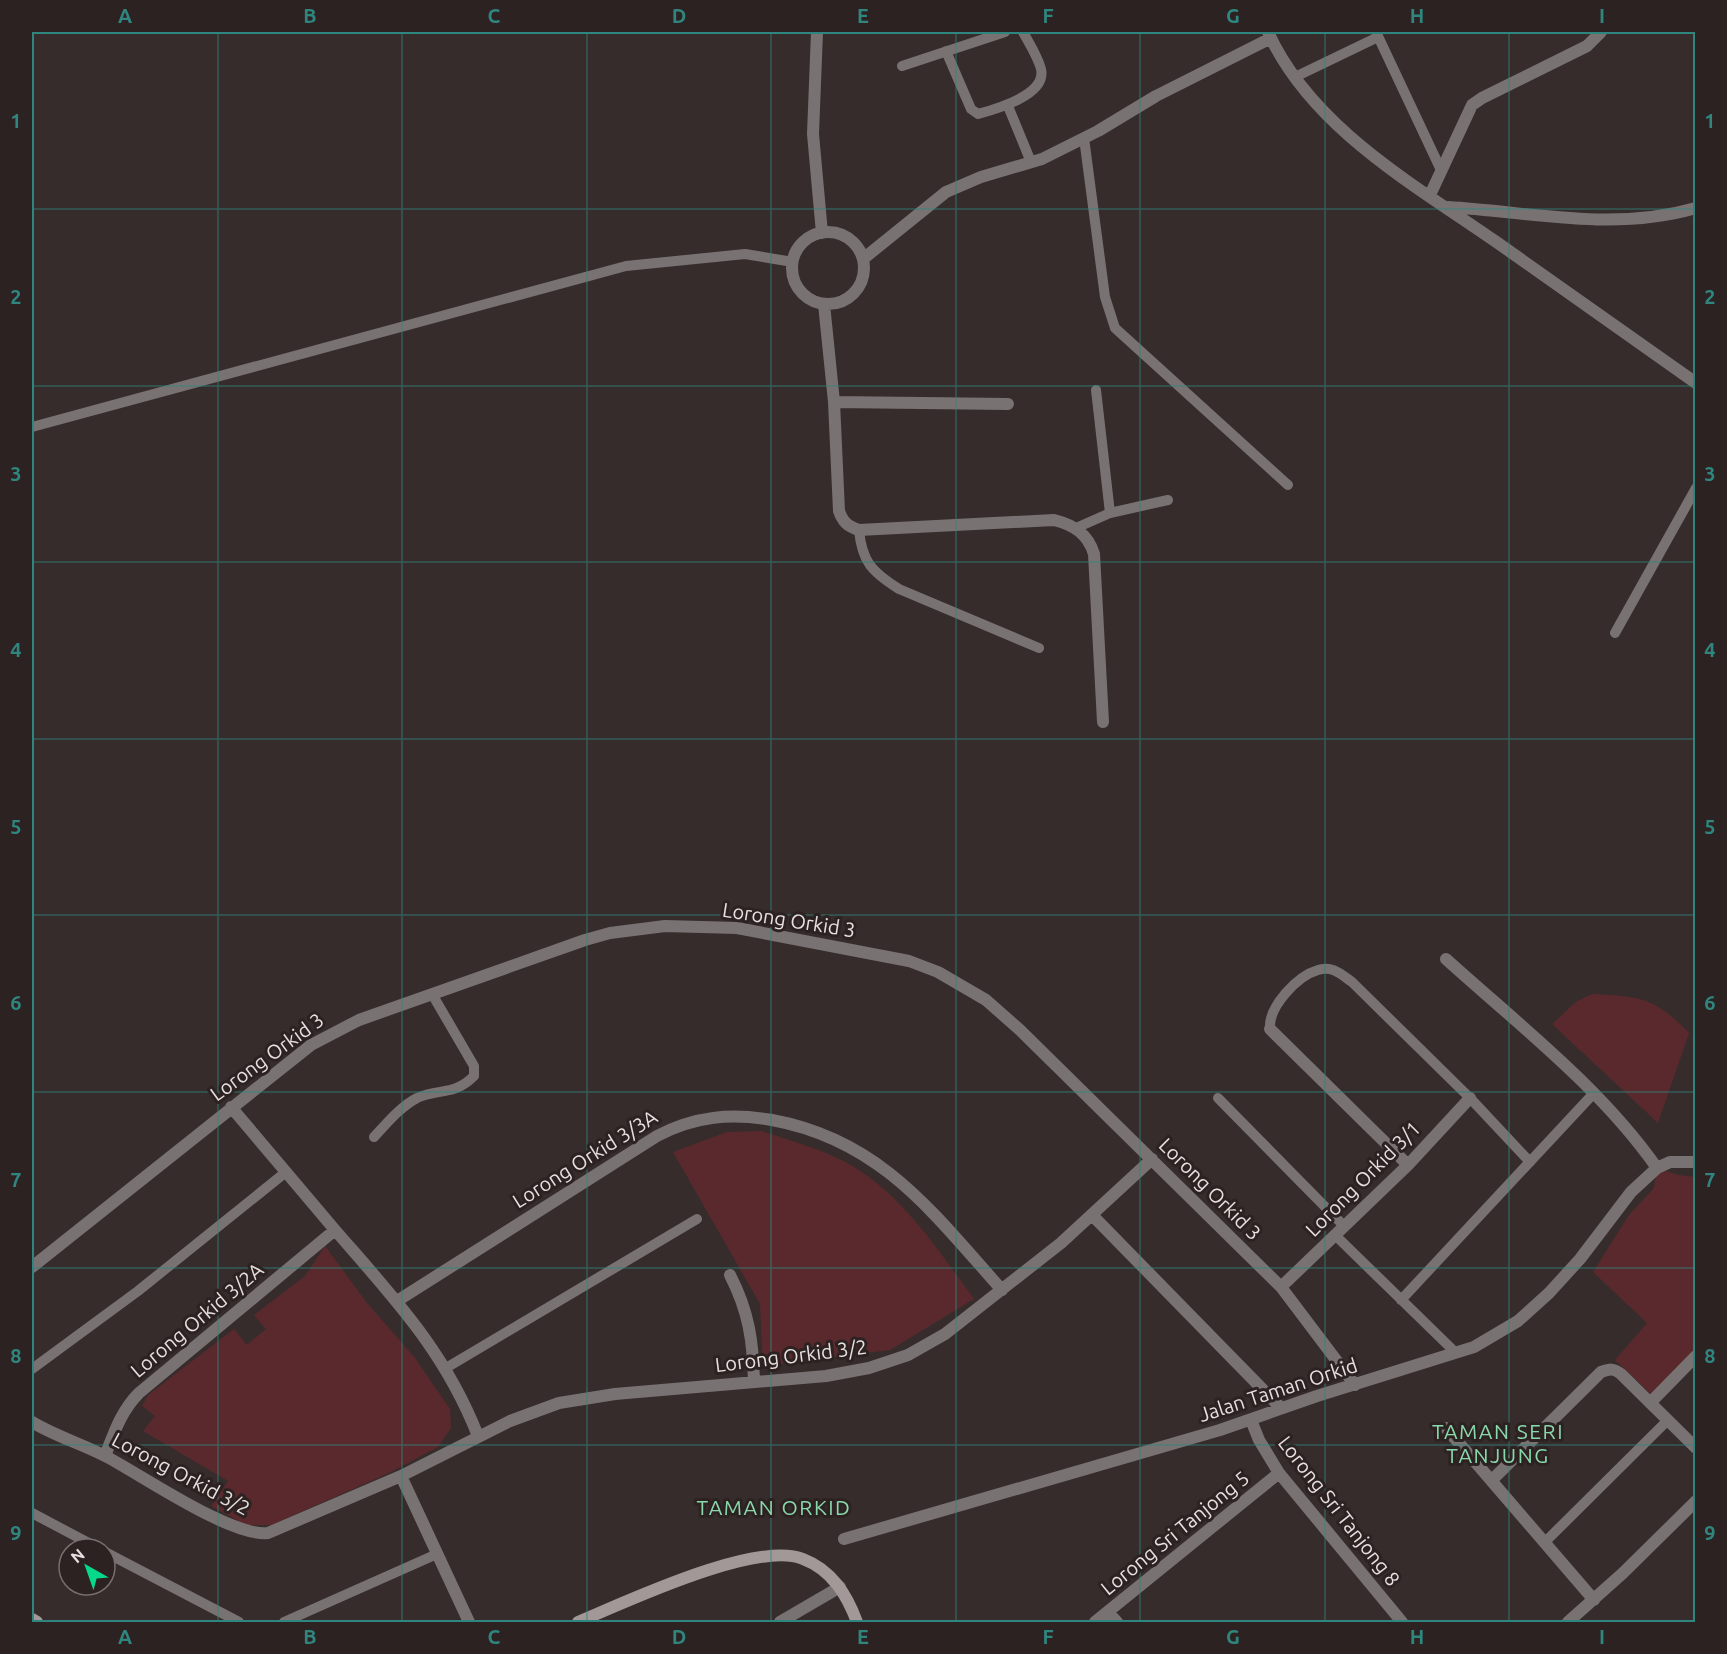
<svg xmlns="http://www.w3.org/2000/svg" width="1727" height="1654" font-family="Ubuntu,sans-serif">
<style>
.park{fill:#5a292d}
.lines{fill:none;stroke-linecap:round;stroke-linejoin:round}
.service{stroke:#797273;stroke-width:10}
.minor{stroke:#797273;stroke-width:12}
.secondary{stroke:#a29898;stroke-width:12}
.grid{fill:none;stroke:#2f867f;stroke-width:1.5;stroke-opacity:0.55}
.labels{text-anchor:middle;stroke-width:6;stroke-linejoin:round;paint-order:stroke}
.street-label{font-size:20px;fill:#e7e0e0;stroke:#2d2222}
.neighbourhood-label{font-size:21px;letter-spacing:1.5px;fill:#8ad8ac;stroke:#2d2222}
.neatline{fill:none;stroke:#2f867f;stroke-width:2}
.grid-label{font-size:20px;text-anchor:middle;font-weight:bold;fill:#2f867f}
</style>
<rect width="100%" height="100%" fill="#372c2c"/>
<path class="park" d="M1593 994C1642 997 1654 997 1689 1033L1658 1123 1552 1024 1577 1001Z
M762 1131C791 1141 822 1149 849 1164 903 1195 938 1250 974 1299L890 1350 763 1366 760 1304 673 1152 727 1132Z
M1657 1168 1678 1175 1695 1177V1350L1652 1395 1615 1360 1647 1323 1593 1272 1629 1215 1654 1188Z
M325 1246 367 1303 415 1358 450 1409 451 1428 438 1447 389 1473 271 1525H246L211 1506 228 1481 143 1431 155 1416 142 1406 148 1395 234 1329 247 1345 266 1329 254 1315 305 1276Z"/>
<g class="lines">
<path class="service" d="M1376 32 1441 170
M946 51 971 109 978 114C996 109 1047 95 1041 69 1038 57 1029 43 1023 32
M902 66 1005 32
M1295 77 1378 37
M1008 106 1031 162
M1084 138 1105 297 1115 328 1288 485
M1096 390 1110 513
M32 427 626 266 745 254 793 262
M1076 528 1110 513 1168 500
M859 530C862 562 872 572 899 589L1039 648
M1615 633 1696 488
M1270 1029C1268 1007 1297 976 1318 970 1332 965 1342 975 1352 982L1470 1098 1530 1162
M1218 1098 1344 1226
M374 1137C387 1123 400 1107 417 1098 440 1088 454 1096 474 1076V1066L432 994
M1335 1235 1456 1353
M1401 1300 1594 1093
M446 1368 697 1219
M32 1369 138 1291 286 1172
M32 1513 100 1549
M1545 1542 1668 1420
M105 1552 239 1622
M284 1622 437 1554"/>
<path class="minor" d="M817 32 813 134 822 233
M1268 32C1311 127 1413 184 1495 241 1562 288 1629 335 1696 383
M1430 195 1472 105 1482 98 1587 46 1601 32
M1448 207C1533 212 1612 232 1696 208
M792 268a36 36 0 1 1 72 0a36 36 0 1 1-72 0Z
M863 259 946 192 981 177 1042 159 1098 131 1156 96 1271 38
M824 304 834 402 839 511C843 522 847 526 859 530L1054 520C1074 525 1088 534 1094 554L1103 722
M834 402 1008 404
M1446 959C1519 1025 1600 1087 1657 1168
M1270 1029 1408 1165
M231 1107C266 1148 300 1189 335 1230 393 1297 445 1351 478 1436
M1093 1216 1281 1408
M32 1267 311 1045 359 1020 585 940 610 933 665 926 737 928 909 961 938 972 986 1000 1020 1030 1281 1287 1355 1385
M730 1275C749 1312 753 1341 754 1382
M1281 1287 1408 1165 1470 1098
M397 1301 657 1136C695 1116 731 1113 772 1120 881 1140 933 1213 1002 1290
M1650 1403 1696 1356
M1251 1420 1259 1440 1279 1473 1402 1622
M32 1422C55 1436 82 1444 107 1457 143 1476 231 1537 268 1533L401 1476 510 1421 559 1403 615 1394 826 1376 869 1368 908 1355 945 1334 1061 1243 1152 1159
M1446 1428 1594 1600
M105 1456C114 1433 121 1411 139 1393L335 1230
M401 1476 469 1622
M1492 1480 1601 1372C1610 1369 1613 1368 1621 1374L1696 1448
M844 1539 1220 1430 1317 1396 1474 1347 1518 1321 1549 1293 1580 1259 1631 1192 1657 1168 1670 1162H1696
M1108 1612 1117 1622
M780 1622 840 1587
M1095 1622 1279 1473
M1568 1622 1623 1573 1696 1501"/>
<path class="secondary" d="M32 1619 37 1622
M578 1622C626 1602 756 1540 803 1559 832 1570 847 1595 857 1622"/>
</g>
<path class="grid" d="M218 32V1622M402 32V1622M587 32V1622M771 32V1622M956 32V1622M1140 32V1622M1325 32V1622M1509 32V1622M32 209H1696M32 386H1696M32 562H1696M32 739H1696M32 915H1696M32 1092H1696M32 1268H1696M32 1445H1696"/>
<g class="labels">
<g class="street-label">
<text transform="translate(789 920) rotate(9)" y="7">Lorong Orkid 3</text>
<text transform="translate(267 1057) rotate(-36)" y="7">Lorong Orkid 3</text>
<text transform="translate(585 1159) rotate(-32)" y="7">Lorong Orkid 3/3A</text>
<text transform="translate(1363 1179) rotate(-45)" y="7">Lorong Orkid 3/1</text>
<text transform="translate(1210 1189) rotate(45)" y="7">Lorong Orkid 3</text>
<text transform="translate(197 1320) rotate(-40)" y="7">Lorong Orkid 3/2A</text>
<text transform="translate(791 1356) rotate(-7)" y="7">Lorong Orkid 3/2</text>
<text transform="translate(1278 1390) rotate(-18)" y="7">Jalan Taman Orkid</text>
<text transform="translate(181 1474) rotate(28)" y="7">Lorong Orkid 3/2</text>
<text transform="translate(1339 1511) rotate(52)" y="7">Lorong Sri Tanjong 8</text>
<text transform="translate(1175 1533) rotate(-39)" y="7">Lorong Sri Tanjong 5</text>
</g>
<g class="neighbourhood-label">
<text x="1498" y="1439">TAMAN SERI<tspan x="1498" dy="24">TANJUNG</tspan></text>
<text x="774" y="1515">TAMAN ORKID</text>
</g>
</g>
<rect width="1727" height="1654" fill="none" stroke="#2d2222" stroke-width="66"/>
<g transform="translate(87 1567) rotate(320)"><circle r="28" fill="#2d2222" stroke="#776e6e" stroke-width="1.5"/>
<path d="M0-4.5L10 22L0 15L-10 22Z" fill="#07d98b"/>
<text y="-9" font-size="16" font-weight="bold" text-anchor="middle" fill="#e7e0e0">N</text>
</g>
<rect x="33" y="33" width="1661" height="1588" class="neatline"/>
<g class="grid-label">
<text x="125" y="23">A</text>
<text x="310" y="23">B</text>
<text x="494" y="23">C</text>
<text x="679" y="23">D</text>
<text x="863" y="23">E</text>
<text x="1048" y="23">F</text>
<text x="1233" y="23">G</text>
<text x="1417" y="23">H</text>
<text x="1602" y="23">I</text>
<text x="16" y="128">1</text>
<text x="1710" y="128">1</text>
<text x="16" y="304">2</text>
<text x="1710" y="304">2</text>
<text x="16" y="481">3</text>
<text x="1710" y="481">3</text>
<text x="16" y="657">4</text>
<text x="1710" y="657">4</text>
<text x="16" y="834">5</text>
<text x="1710" y="834">5</text>
<text x="16" y="1010">6</text>
<text x="1710" y="1010">6</text>
<text x="16" y="1187">7</text>
<text x="1710" y="1187">7</text>
<text x="16" y="1363">8</text>
<text x="1710" y="1363">8</text>
<text x="16" y="1540">9</text>
<text x="1710" y="1540">9</text>
<text x="125" y="1644">A</text>
<text x="310" y="1644">B</text>
<text x="494" y="1644">C</text>
<text x="679" y="1644">D</text>
<text x="863" y="1644">E</text>
<text x="1048" y="1644">F</text>
<text x="1233" y="1644">G</text>
<text x="1417" y="1644">H</text>
<text x="1602" y="1644">I</text>
</g>
</svg>
